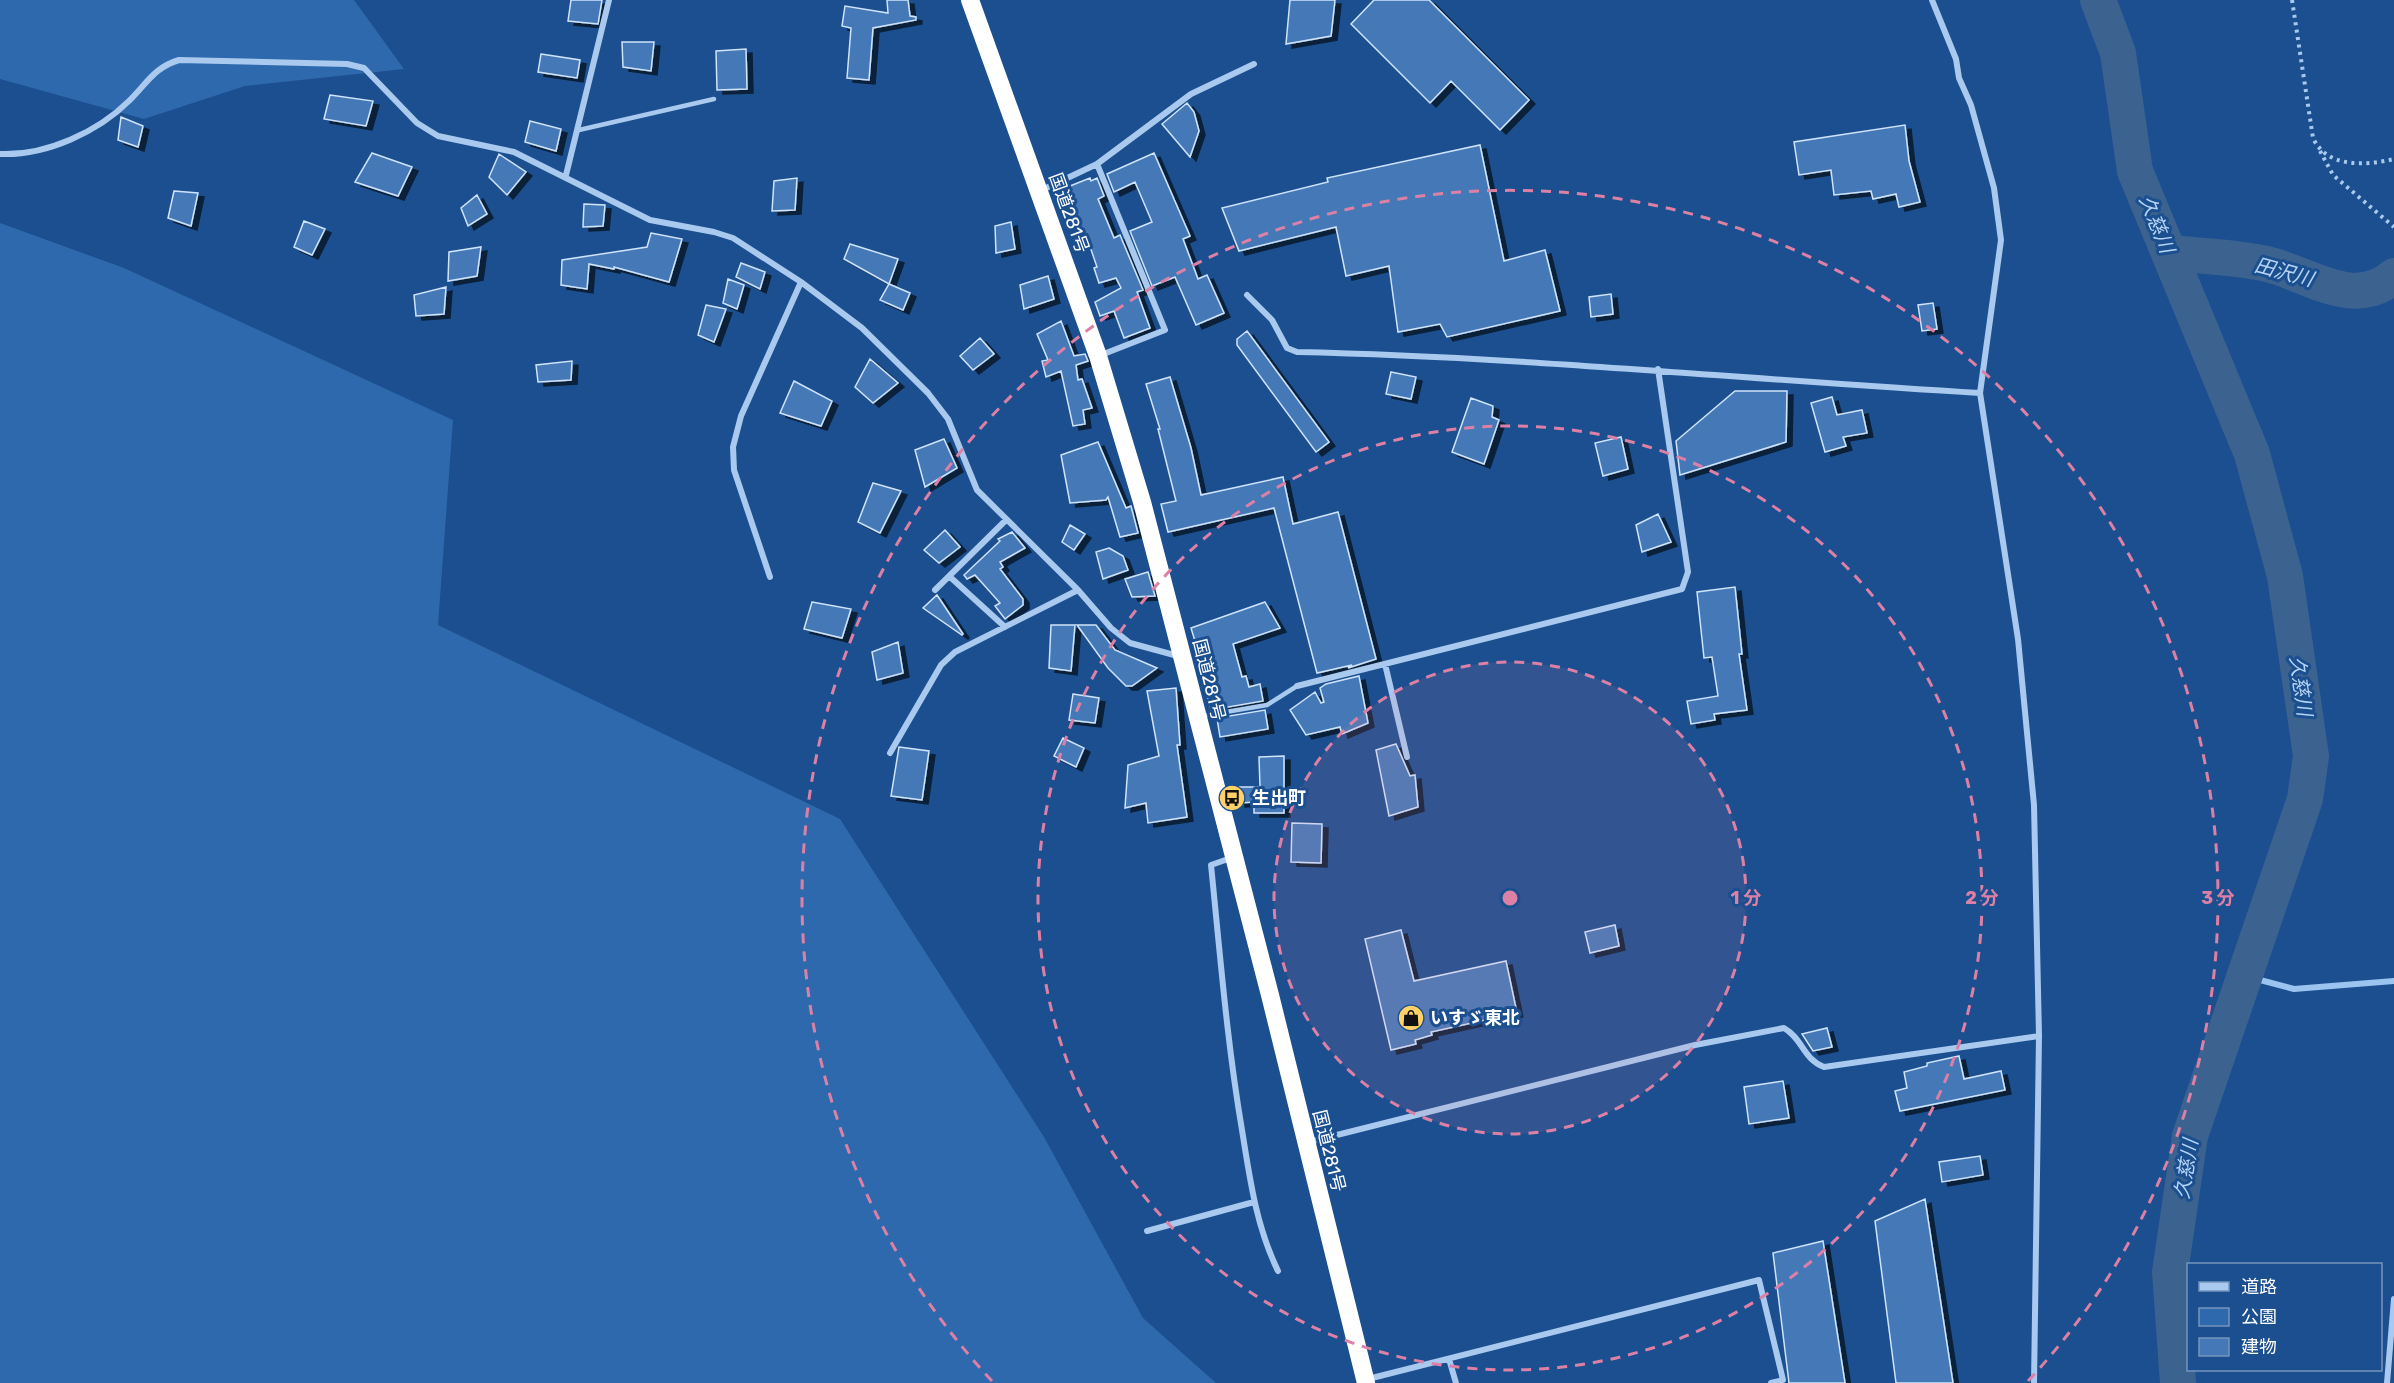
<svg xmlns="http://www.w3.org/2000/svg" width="2394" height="1383" font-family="Rubik,'Noto Sans JP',sans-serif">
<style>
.green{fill:#2e69ad}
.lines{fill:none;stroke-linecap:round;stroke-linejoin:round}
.stream{stroke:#9cc4f0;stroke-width:6}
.river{stroke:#3c6290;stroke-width:36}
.building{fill:#4478b7;stroke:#cfe3fa;stroke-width:1.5;filter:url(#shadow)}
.path{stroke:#a9c9ee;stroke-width:4;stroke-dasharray:3 4.5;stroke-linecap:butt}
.lane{stroke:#a9c9ee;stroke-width:4.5}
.street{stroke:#a9c9ee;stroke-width:6}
.highway{stroke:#fff;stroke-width:18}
.ring{fill:none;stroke:#dd80a5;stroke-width:3;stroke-dasharray:10 8}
.labels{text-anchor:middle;stroke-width:6;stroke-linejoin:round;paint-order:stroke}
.street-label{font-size:18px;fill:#fff;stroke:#1b4f8f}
.poi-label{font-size:18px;font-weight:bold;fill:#fff;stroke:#1b4f8f;text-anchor:start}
.water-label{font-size:20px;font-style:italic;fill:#b5d3f5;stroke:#1b4f8f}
.centre{fill:#dd80a5;stroke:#1b4f8f;stroke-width:3}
.ring-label{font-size:18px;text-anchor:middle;font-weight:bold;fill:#dd80a5;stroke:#1b4f8f;stroke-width:6;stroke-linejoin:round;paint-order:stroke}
</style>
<defs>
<filter id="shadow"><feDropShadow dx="6" dy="4" stdDeviation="0" flood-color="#0009"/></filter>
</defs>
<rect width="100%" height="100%" fill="#1b4f8f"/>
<path class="green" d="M0 0H354L404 69 245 86 144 119 0 79Z
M0 223 124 268 453 420 438 625 840 819 1044 1137 1143 1318 1216 1383H0Z"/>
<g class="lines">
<path class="stream" d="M2245 976 2294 989 2394 981"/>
<path class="river" d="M2098 0 2118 53 2135 171 2252 454 2285 576 2311 756 2305 799 2190 1136 2170 1272 2178 1383
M2170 253C2201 256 2236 257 2267 264 2309 274 2354 311 2394 276"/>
</g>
<path class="building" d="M571 0H602L598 24 568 21Z
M887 0H908L910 16 916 17V20L873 28 869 80 847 78 851 28 842 26 845 6 888 13Z
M1290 0H1335L1331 36 1286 44Z
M1374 0H1429L1529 100 1500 130 1451 81 1430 103 1351 24Z
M622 42H654L651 71 623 67Z
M746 49 747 89 717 90 716 51Z
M541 54 580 60 577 78 538 72Z
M330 95 373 101 366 126 324 119Z
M1187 103 1194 112 1199 131 1190 157 1162 124Z
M121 117 143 126 138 147 118 140Z
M530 121 561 129 556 151 525 142Z
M1905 125 1909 161 1920 202 1899 207 1896 194 1873 199 1871 191 1834 195 1831 170 1799 175 1794 142Z
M1480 145 1504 261 1545 250 1560 311 1447 337 1440 324 1398 332 1389 266 1346 276 1336 227 1239 251 1222 208 1328 182 1327 178Z
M372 153 412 167 398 196 355 182Z
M1154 153 1190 236 1183 239 1198 279 1207 275 1224 313 1196 325 1175 277 1152 286 1130 231 1152 222 1135 182 1114 192 1107 174Z
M499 154 526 172 507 195 489 177Z
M797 178 795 210 772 211 774 181Z
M1090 178 1091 181 1097 178 1104 196 1098 199 1114 238 1120 235 1143 290 1137 292 1150 328 1124 338 1114 311 1100 316 1095 302 1121 288 1116 278 1099 283 1094 268 1097 267 1086 235 1080 238 1060 190Z
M174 191 198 193 191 226 168 218Z
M477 195 487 214 468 226 461 208Z
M584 204 605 205 603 226 583 227Z
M304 221 325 229 312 255 294 247Z
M1011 222 1015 249 996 253 995 226Z
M651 233 682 239 669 282 614 267V269L589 264 587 289 561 285 562 260 647 247Z
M850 244 898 259 889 284 844 259Z
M481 247 477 276 448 281 449 252Z
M741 263 765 272 760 289 736 277Z
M1048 276 1054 299 1024 309 1020 285Z
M728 279 744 285 737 309 723 303Z
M889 284 910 293 903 310 880 300Z
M446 287 444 314 416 316 414 295Z
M1611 294 1613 314 1591 317 1589 297Z
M1933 303 1937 329 1922 331 1918 305Z
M706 305 726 309 714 342 698 335Z
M1061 321 1074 356 1085 354 1088 361 1076 365 1078 380 1082 379 1092 408 1083 410 1085 424 1073 426 1061 371 1046 377 1042 361 1048 360 1037 334Z
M1247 331 1329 442 1316 452 1237 345V339Z
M980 338 994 354 973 370 960 356Z
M870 359 898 383 873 403 855 387Z
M572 361 571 380 538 382 536 365Z
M1391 372 1416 377 1411 399 1386 394Z
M1170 377 1191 448 1201 495 1283 477 1293 524 1338 512 1376 659 1348 668 1352 665 1317 673 1274 508 1168 532 1161 504 1176 501 1158 429H1160L1146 384Z
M794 381 832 401 821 426 780 413Z
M1735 391H1787L1786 442 1680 475 1676 441Z
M1832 397 1837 415 1862 410 1867 433 1843 437 1846 446 1825 452 1811 403Z
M1471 398 1493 406 1492 417 1499 420 1484 464 1452 452Z
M1621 437 1628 469 1603 476 1595 443Z
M944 439 957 468 925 487 915 450Z
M1098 442 1126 508 1131 506 1138 533 1120 537 1108 497 1106 500 1070 503 1061 455Z
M873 483 901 491 880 533 858 522Z
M1658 514 1671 542 1642 552 1636 525Z
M1070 525 1085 534 1074 550 1062 542Z
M945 530 960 547 939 563 924 550Z
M1012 532 1025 548 1000 562 1003 567 1000 569 1023 599V605L1005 619 995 606 1000 603 975 575 967 579 964 575 1000 541 998 539Z
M1109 548 1123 556 1128 570 1103 579 1096 552Z
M1148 572 1155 596 1132 597 1125 579Z
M1735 587 1742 654H1739L1747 710 1714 714 1715 720 1691 724 1687 701 1718 696 1712 657 1704 658 1697 592Z
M937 595 963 634 962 635 923 608Z
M812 602 851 609 842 638 804 629Z
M1265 602 1280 628 1233 644 1242 677 1246 676 1249 687 1260 684 1263 701 1211 710 1201 672 1204 671 1191 628Z
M1051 625H1075L1071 671 1049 668Z
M1077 625H1096L1115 650 1157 668 1132 686H1126L1108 668Z
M898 642 903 673 877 680 872 652Z
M1359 676 1368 723 1342 734 1340 727 1306 735 1290 710 1315 692 1321 703 1324 702 1320 688 1326 684Z
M1176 688 1180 745H1177L1187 817 1148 823 1146 803 1125 808 1128 765 1159 756 1147 691Z
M1073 694 1099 698 1095 723 1069 720Z
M1265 710 1268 729 1220 737 1217 718Z
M1063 738 1084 748 1076 767 1054 756Z
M1396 744 1410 776 1415 775 1418 807 1389 816 1376 750Z
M899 747 929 751 922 800 891 796Z
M1284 756V813H1254V802L1239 803V787H1260L1259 757Z
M1292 823 1322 824 1321 863 1291 862Z
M1615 925 1619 946 1590 953 1585 932Z
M1401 930 1414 981 1506 961 1517 1013 1431 1032 1432 1035 1415 1040 1416 1044 1391 1050 1365 939Z
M1827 1028 1832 1047 1813 1051 1802 1034Z
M1959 1056 1964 1079 2001 1071 2005 1090 1900 1111 1895 1091 1907 1088 1904 1072 1927 1066V1063Z
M1783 1081 1789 1118 1749 1124 1744 1087Z
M1980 1156 1983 1175 1942 1182 1939 1162Z
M1925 1199 1953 1383H1896L1875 1221Z
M1823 1241 1845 1383H1789L1773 1253Z"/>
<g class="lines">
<path class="path" d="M2292 0 2313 138C2327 168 2365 166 2394 159
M2320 151 2333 175 2394 227"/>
<path class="lane" d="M579 130 714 99
M1202 716 1267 705 1297 686"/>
<path class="street" d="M1932 0 1956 59 1959 78 1971 105 1994 188 2001 240 1980 393 2018 639 2034 805 2039 1036 2034 1383
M0 154C46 156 98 132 130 100 147 83 155 67 179 60L347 64 364 68 417 123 438 136 514 152 650 220 714 232 733 238 801 282 862 328 928 393 948 419 977 490 1078 590 1111 628 1130 643 1178 656
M1097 164 1165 330 1101 355
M566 175 609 0
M1042 190 1097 164 1191 94 1254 64
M1247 295 1272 320 1287 348 1297 352C1526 357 1752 380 1980 393
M949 576 1005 627
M770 577 734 470 733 447 741 416 801 282
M935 590 1006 520
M1385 664 1407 757
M1297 686 1682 589 1688 572 1658 369
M890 753 941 665 955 652 1078 590
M1231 858 1211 865C1220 953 1227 1042 1242 1130 1250 1179 1256 1226 1278 1271
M1309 1142 1695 1045 1784 1028C1803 1039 1803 1059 1824 1067L2039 1036
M1147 1231 1254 1202
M1449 1359 1456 1383
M1368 1379 1759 1280 1783 1380 1771 1383
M2387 1383 2394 1299"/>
<path class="highway" d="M970 0 1098 356 1142 502 1270 995 1366 1383"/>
</g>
<circle cx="1510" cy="898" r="236" fill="#dd80a5" fill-opacity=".12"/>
<g class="ring">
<circle cx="1510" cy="898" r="236"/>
<circle cx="1510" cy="898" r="472"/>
<path d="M992 1381A708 708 0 1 1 2028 1381"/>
</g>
<defs>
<g id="bus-disc" transform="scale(1.35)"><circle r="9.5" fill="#ffd166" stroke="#1b4f8f"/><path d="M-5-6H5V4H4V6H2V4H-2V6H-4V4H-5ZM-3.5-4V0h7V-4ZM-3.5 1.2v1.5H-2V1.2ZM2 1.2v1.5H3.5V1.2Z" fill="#111"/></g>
<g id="shop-disc" transform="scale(1.35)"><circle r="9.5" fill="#ffd166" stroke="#1b4f8f"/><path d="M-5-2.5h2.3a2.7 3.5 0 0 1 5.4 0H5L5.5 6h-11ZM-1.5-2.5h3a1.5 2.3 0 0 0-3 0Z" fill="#111"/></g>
</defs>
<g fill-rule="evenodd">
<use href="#bus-disc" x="1232" y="798"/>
<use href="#shop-disc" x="1411" y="1018"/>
</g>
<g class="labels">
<g class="street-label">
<text transform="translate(1069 213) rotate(70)" y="6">国道281号</text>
<text transform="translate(1209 680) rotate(76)" y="6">国道281号</text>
<text transform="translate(1329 1151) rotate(76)" y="6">国道281号</text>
</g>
<g class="poi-label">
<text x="1252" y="804">生出町</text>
<text x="1430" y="1024">いすゞ東北</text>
</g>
<g class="water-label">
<text transform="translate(2157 224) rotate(68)" y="7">久慈川</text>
<text transform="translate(2284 272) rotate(15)" y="7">田沢川</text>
<text transform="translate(2301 686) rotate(82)" y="7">久慈川</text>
<text transform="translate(2186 1169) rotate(-81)" y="7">久慈川</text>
</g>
</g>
<circle cx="1510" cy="898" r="9" class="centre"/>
<g class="ring-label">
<text x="1746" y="904">1 分</text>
<text x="1982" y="904">2 分</text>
<text x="2218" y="904">3 分</text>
</g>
<rect x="2187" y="1263" width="195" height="108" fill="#1b4f8f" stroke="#7695bc" stroke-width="1.5"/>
<rect x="2199" y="1282" width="30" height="9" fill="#a9c9ee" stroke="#7695bc" stroke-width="1.5"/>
<text x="2241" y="1293" font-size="18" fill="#ffffff">道路</text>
<rect x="2199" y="1308" width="30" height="18" fill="#2e69ad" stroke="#7695bc" stroke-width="1.5"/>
<text x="2241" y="1323" font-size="18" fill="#ffffff">公園</text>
<rect x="2199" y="1338" width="30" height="18" fill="#4478b7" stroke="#7695bc" stroke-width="1.5"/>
<text x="2241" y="1353" font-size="18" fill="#ffffff">建物</text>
</svg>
